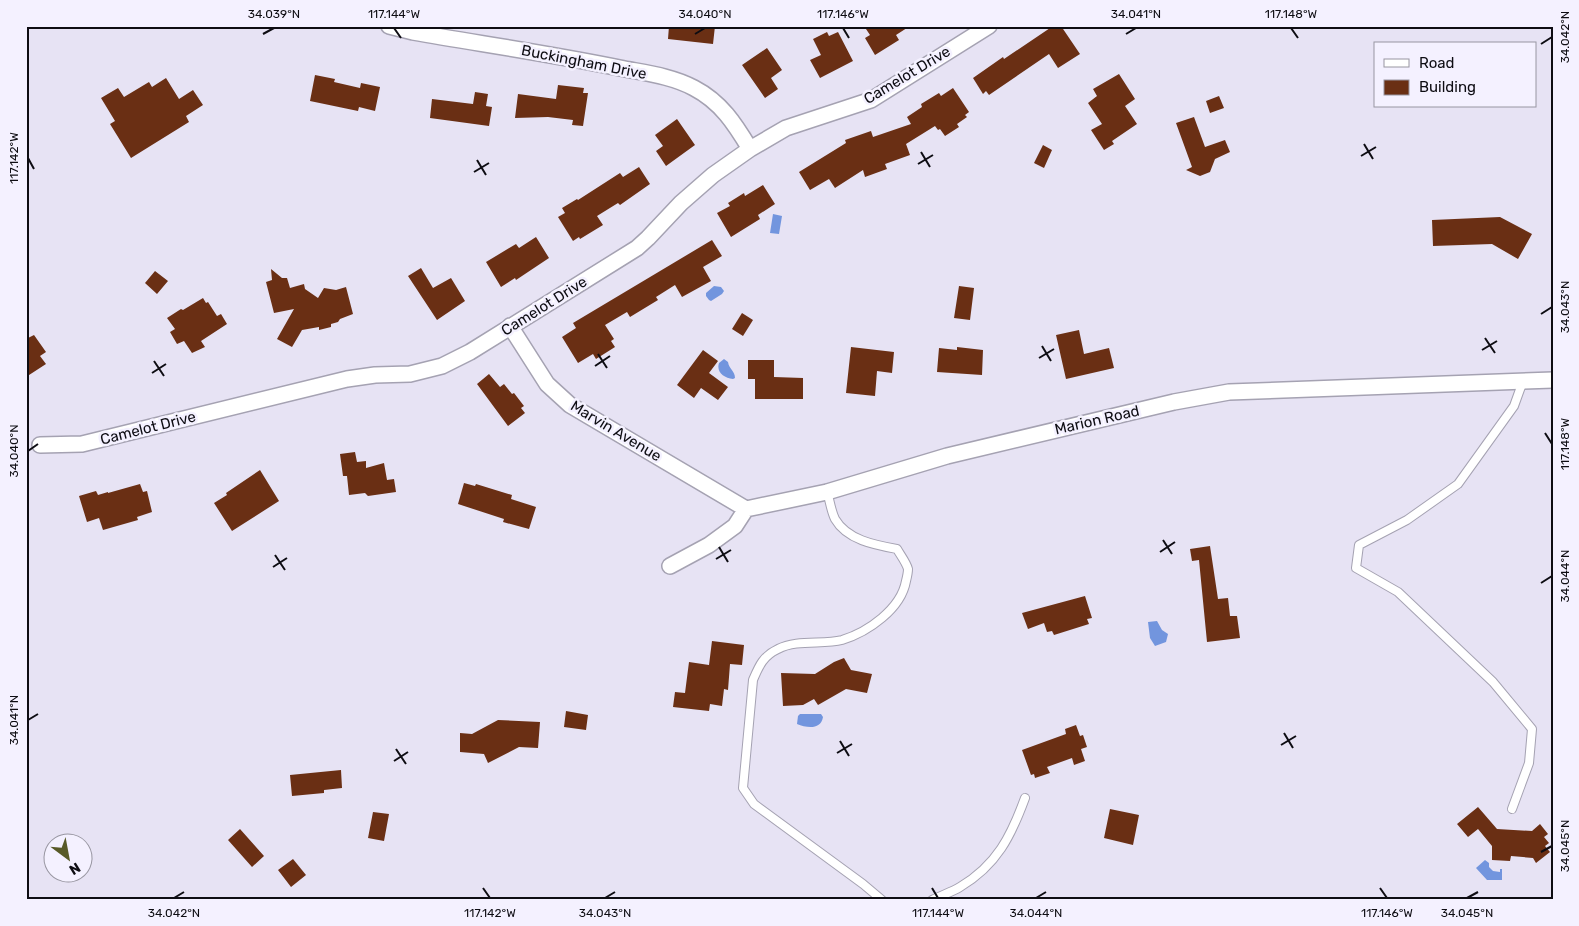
<svg xmlns="http://www.w3.org/2000/svg" width="1579" height="926" font-family="Rubik,sans-serif">
<style>
.water{fill:#7295de}
.building{fill:#6a2f14}
.lines{fill:none;stroke-linecap:round;stroke-linejoin:round}
.service-casing{stroke:#a5a2b2;stroke-width:10}
.minor-casing{stroke:#a5a2b2;stroke-width:18}
.service{stroke:#fff;stroke-width:8}
.minor{stroke:#fff;stroke-width:15}
.ticks{fill:none;stroke:#0e0d13;stroke-width:2}
.labels{text-anchor:middle;stroke-width:5;stroke-linejoin:round;paint-order:stroke}
.street-label{font-size:15px;fill:#0e0d13;stroke:#f4f1ff}
.neatline{fill:none;stroke:#0e0d13;stroke-width:2}
.ticks-label{font-size:12px;text-anchor:middle;fill:#0e0d13}
</style>
<rect width="100%" height="100%" fill="#e7e3f4"/>
<path class="water" d="M773 214 782 216 779 234 770 233Z
M714 286 721 287 724 291 722 294 711 301 709 300 706 296V293Z
M724 359 728 362C729 369 735 371 735 378L733 379C724 378 716 372 719 363Z
M1157 621 1162 630 1168 634 1166 642 1155 646 1150 638 1148 622Z
M800 714H821L823 717C821 730 807 728 797 724L798 716Z
M1485 860 1489 863V867L1493 871 1500 872V869H1502V880H1487L1476 868Z"/>
<path class="building" d="M669 26H715L713 44 668 39Z
M864 26H910L896 35 899 40 875 55 865 38 870 35Z
M1053 26H1061L1080 54 1058 68 1049 54 989 95 986 91 983 94 973 78 1003 57 1004 59Z
M827 32 829 36 838 32 853 61 820 78 810 60 821 55 813 39Z
M767 48 782 70 771 78 778 89 765 98 742 65Z
M1119 74 1135 99 1125 106 1137 124 1112 141 1114 144 1104 150 1091 130 1102 124 1088 103 1097 96 1093 89Z
M315 75 335 79 334 82 360 88 361 83 380 87 375 111 359 107 358 111 310 101Z
M166 78 179 99 193 90 203 105 186 116 189 122 131 158 110 124 115 121 101 98 118 88 124 97 149 82 152 87Z
M558 85 584 88 583 93H588L583 126 572 125 573 120 548 117 515 118 518 94 556 99Z
M953 88 969 112 965 115 967 117 957 124 959 127 945 136 940 129 938 130 935 126 906 144 910 155 885 164 887 169 865 177 863 170 835 188 829 179 810 190 799 172 846 143 845 140 871 131 873 137 911 124 907 117 922 107 921 104 939 93 941 96Z
M475 92 488 94 486 106 492 107 489 126 430 118 432 99 473 104Z
M1219 96 1224 108 1210 113 1206 101Z
M1194 117 1205 147 1225 140 1230 152 1215 159 1210 172 1200 176 1186 170 1192 167 1176 123Z
M677 119 695 145 666 166 656 151 663 146 655 135Z
M1043 145 1052 150 1044 168 1034 163Z
M639 167 650 184 620 205 618 203 597 216 603 225 580 239 579 237 573 241 558 217 565 213 562 208 577 199 578 200 620 173 623 177Z
M763 185 775 204 758 215 760 219 731 237 717 213 730 206 728 203 744 193 745 196Z
M1500 217 1532 234 1518 259 1492 244 1433 246 1432 220Z
M536 237 549 258 516 280 515 278 501 287 486 262 516 244 519 248Z
M712 240 722 256 703 267 711 281 682 297 675 285 656 297 658 300 630 317 627 312 605 325 614 339 611 341 615 347 596 359 593 354 578 363 562 337 576 328 573 323Z
M421 268 433 288 451 278 465 301 437 320 408 276Z
M271 269 282 278H287L290 288 304 284 305 289 318 298 324 288 336 290 346 287 353 314 340 319 338 322 331 324V327L319 330V327L302 330 292 347 277 339 294 309 274 313 266 282 272 280Z
M155 271 168 281 157 294 145 283Z
M959 286 974 288 970 320 954 318Z
M203 298 206 303 208 302 217 316 221 314 227 324 201 341 205 347 192 353 184 341 177 344 170 332 175 329 167 318 181 309 183 310Z
M742 313 753 320 743 336 732 329Z
M1079 330 1084 354 1109 348 1114 368 1066 379 1056 335Z
M34 335 46 352 40 356 46 364 26 377V339Z
M851 347 894 352 892 373 877 371 875 396 846 393Z
M957 347 983 350 982 375 937 372 939 348 957 350Z
M703 350 718 361 709 373 728 387 718 400 701 388 694 398 677 385Z
M748 360H774V377L803 378V399H755V379H748Z
M489 374 500 387 504 384 512 394 514 393 524 406 521 408 525 413 508 426 477 384Z
M355 452 357 462 366 461V468L384 463 387 480 394 479 396 492 368 496 365 493 349 495 347 476H343L340 454Z
M260 470 279 501 232 531 214 503 227 495 226 493Z
M464 483 475 486 476 484 512 495 511 499 536 507 529 529 503 522 504 519 458 504Z
M140 484 143 492 147 491 152 512 137 517 138 520 103 530 99 518 87 522 79 496 96 491 98 495 108 492V493Z
M1210 546 1218 599 1228 598 1230 616H1237L1240 638 1207 642 1199 560 1192 561 1190 549Z
M1085 596 1092 618 1087 619 1089 624 1054 635 1052 631 1047 632 1044 623 1028 629 1022 613Z
M712 641 744 645 742 665 730 664 728 690 724 689 722 706 710 704 709 711 673 707 675 692 685 693 689 662 709 665Z
M844 658 851 670 872 674 867 693 846 689 818 705 814 699 803 705 783 706 781 673 815 674 834 662Z
M566 711 588 715 586 730 564 727Z
M498 720 540 722 538 748 519 747 488 763 484 754 460 752V733L472 734Z
M1076 725 1080 736 1083 735 1087 747 1081 749 1085 761 1074 765 1072 758 1047 767 1050 773 1035 778 1034 774 1031 775 1022 750 1066 734 1065 729Z
M341 770 342 788 324 790V793L292 796 290 775Z
M1478 807 1497 829 1532 831 1540 824 1548 834 1544 837 1549 843 1545 846 1550 852 1536 863 1533 858 1511 856 1510 861 1492 860V846L1478 829 1468 837 1457 824Z
M1110 809 1139 815 1133 845 1104 838Z
M373 812 389 814 384 841 368 838Z
M240 829 264 856 252 867 228 840Z
M293 859 306 875 291 887 278 870Z"/>
<g class="lines">
<g class="service-casing">
<path id="service" d="M827 492C830 501 831 511 835 519 847 540 875 545 897 549 901 556 906 562 908 569 908 573 907 577 906 581 901 609 868 632 842 640 823 645 797 639 778 649 763 656 759 666 753 680L743 788 754 804 863 884 882 900
M1512 809 1529 763 1532 729 1493 682 1398 592 1356 568 1359 545 1407 520 1458 484 1514 406 1523 381
M932 900C942 895 952 892 960 887 997 865 1011 836 1025 798"/>
</g>
<g class="minor-casing">
<path id="minor" d="M389 26 413 32C482 44 552 54 620 68 645 73 672 76 694 88 721 102 735 124 750 149
M510 326 547 384 570 405 746 509
M40 445 82 444 347 379 375 375 410 374 442 366 470 352 637 248 648 238 681 203 713 175 750 149 786 128 871 100 989 26
M670 566 709 545 735 526 746 509 827 492 947 456 1174 402 1229 392 1553 380"/>
</g>
<use href="#service" class="service"/>
<use href="#minor" class="minor"/>
</g>
<path class="ticks" d="M394 28 401 38M843 28 849 38M1291 28 1298 38M263 34 274 28M695 34 705 28M1126 34 1136 28M1541 44 1552 37M1364 144 1373 159M921 152 930 167M1361 156 1376 147M28 158 34 169M477 160 486 175M918 164 933 155M474 172 489 163M1541 314 1552 307M1485 338 1495 353M1042 346 1051 361M1482 350 1497 341M598 354 607 368M1039 358 1054 349M154 361 164 376M595 366 610 356M152 373 166 364M1545 433 1552 444M28 451 38 444M1163 540 1172 554M719 547 728 562M1160 552 1175 542M275 555 285 570M716 559 731 550M273 567 287 558M1541 583 1552 576M28 720 38 714M1284 733 1293 748M840 741 849 756M1281 745 1296 736M396 749 406 764M837 753 852 744M394 761 408 752M1541 852 1552 846M483 888 490 898M932 888 938 898M1380 888 1387 898M174 898 184 892M605 898 615 892M1036 898 1046 892M1467 898 1478 892"/>
<g class="labels">
<g class="street-label">
<text transform="translate(584 62) rotate(11)" y="5">Buckingham Drive</text>
<text transform="translate(907 75) rotate(-31)" y="5">Camelot Drive</text>
<text transform="translate(544 306) rotate(-32)" y="5">Camelot Drive</text>
<text transform="translate(1097 420) rotate(-13)" y="5">Marion Road</text>
<text transform="translate(148 428) rotate(-14)" y="5">Camelot Drive</text>
<text transform="translate(616 431) rotate(31)" y="5">Marvin Avenue</text>
</g>
</g>
<rect width="1579" height="926" fill="none" stroke="#f4f1ff" stroke-width="55"/>
<rect x="1374" y="42" width="162" height="65" fill="#f4f1ff" stroke="#9896a1"/>
<rect x="1384" y="59" width="25" height="8" fill="#ffffff" stroke="#9896a1"/>
<text x="1419" y="68" font-size="15" fill="#0e0d13">Road</text>
<rect x="1384" y="80" width="25" height="15" fill="#6a2f14" stroke="#9896a1"/>
<text x="1419" y="92" font-size="15" fill="#0e0d13">Building</text>
<g transform="translate(68 858) rotate(148)"><circle r="24" fill="#f4f1ff" stroke="#9896a1"/>
<path d="M0-4L9 19L0 12L-9 19Z" fill="#585a28"/>
<text y="-8" font-size="14" font-weight="bold" text-anchor="middle" fill="#0e0d13">N</text>
</g>
<rect x="28" y="28" width="1524" height="870" class="neatline"/>
<g class="ticks-label">
<text x="274" y="18">34.039°N</text>
<text x="394" y="18">117.144°W</text>
<text x="705" y="18">34.040°N</text>
<text x="843" y="18">117.146°W</text>
<text x="1136" y="18">34.041°N</text>
<text x="1291" y="18">117.148°W</text>
<text transform="translate(1565 37) rotate(-90)" y="4">34.042°N</text>
<text transform="translate(14 158) rotate(-90)" y="4">117.142°W</text>
<text transform="translate(1565 307) rotate(-90)" y="4">34.043°N</text>
<text transform="translate(1565 444) rotate(-90)" y="4">117.148°W</text>
<text transform="translate(14 451) rotate(-90)" y="4">34.040°N</text>
<text transform="translate(1565 576) rotate(-90)" y="4">34.044°N</text>
<text transform="translate(14 720) rotate(-90)" y="4">34.041°N</text>
<text transform="translate(1565 846) rotate(-90)" y="4">34.045°N</text>
<text x="174" y="917">34.042°N</text>
<text x="490" y="917">117.142°W</text>
<text x="605" y="917">34.043°N</text>
<text x="938" y="917">117.144°W</text>
<text x="1036" y="917">34.044°N</text>
<text x="1387" y="917">117.146°W</text>
<text x="1467" y="917">34.045°N</text>
</g>
</svg>
